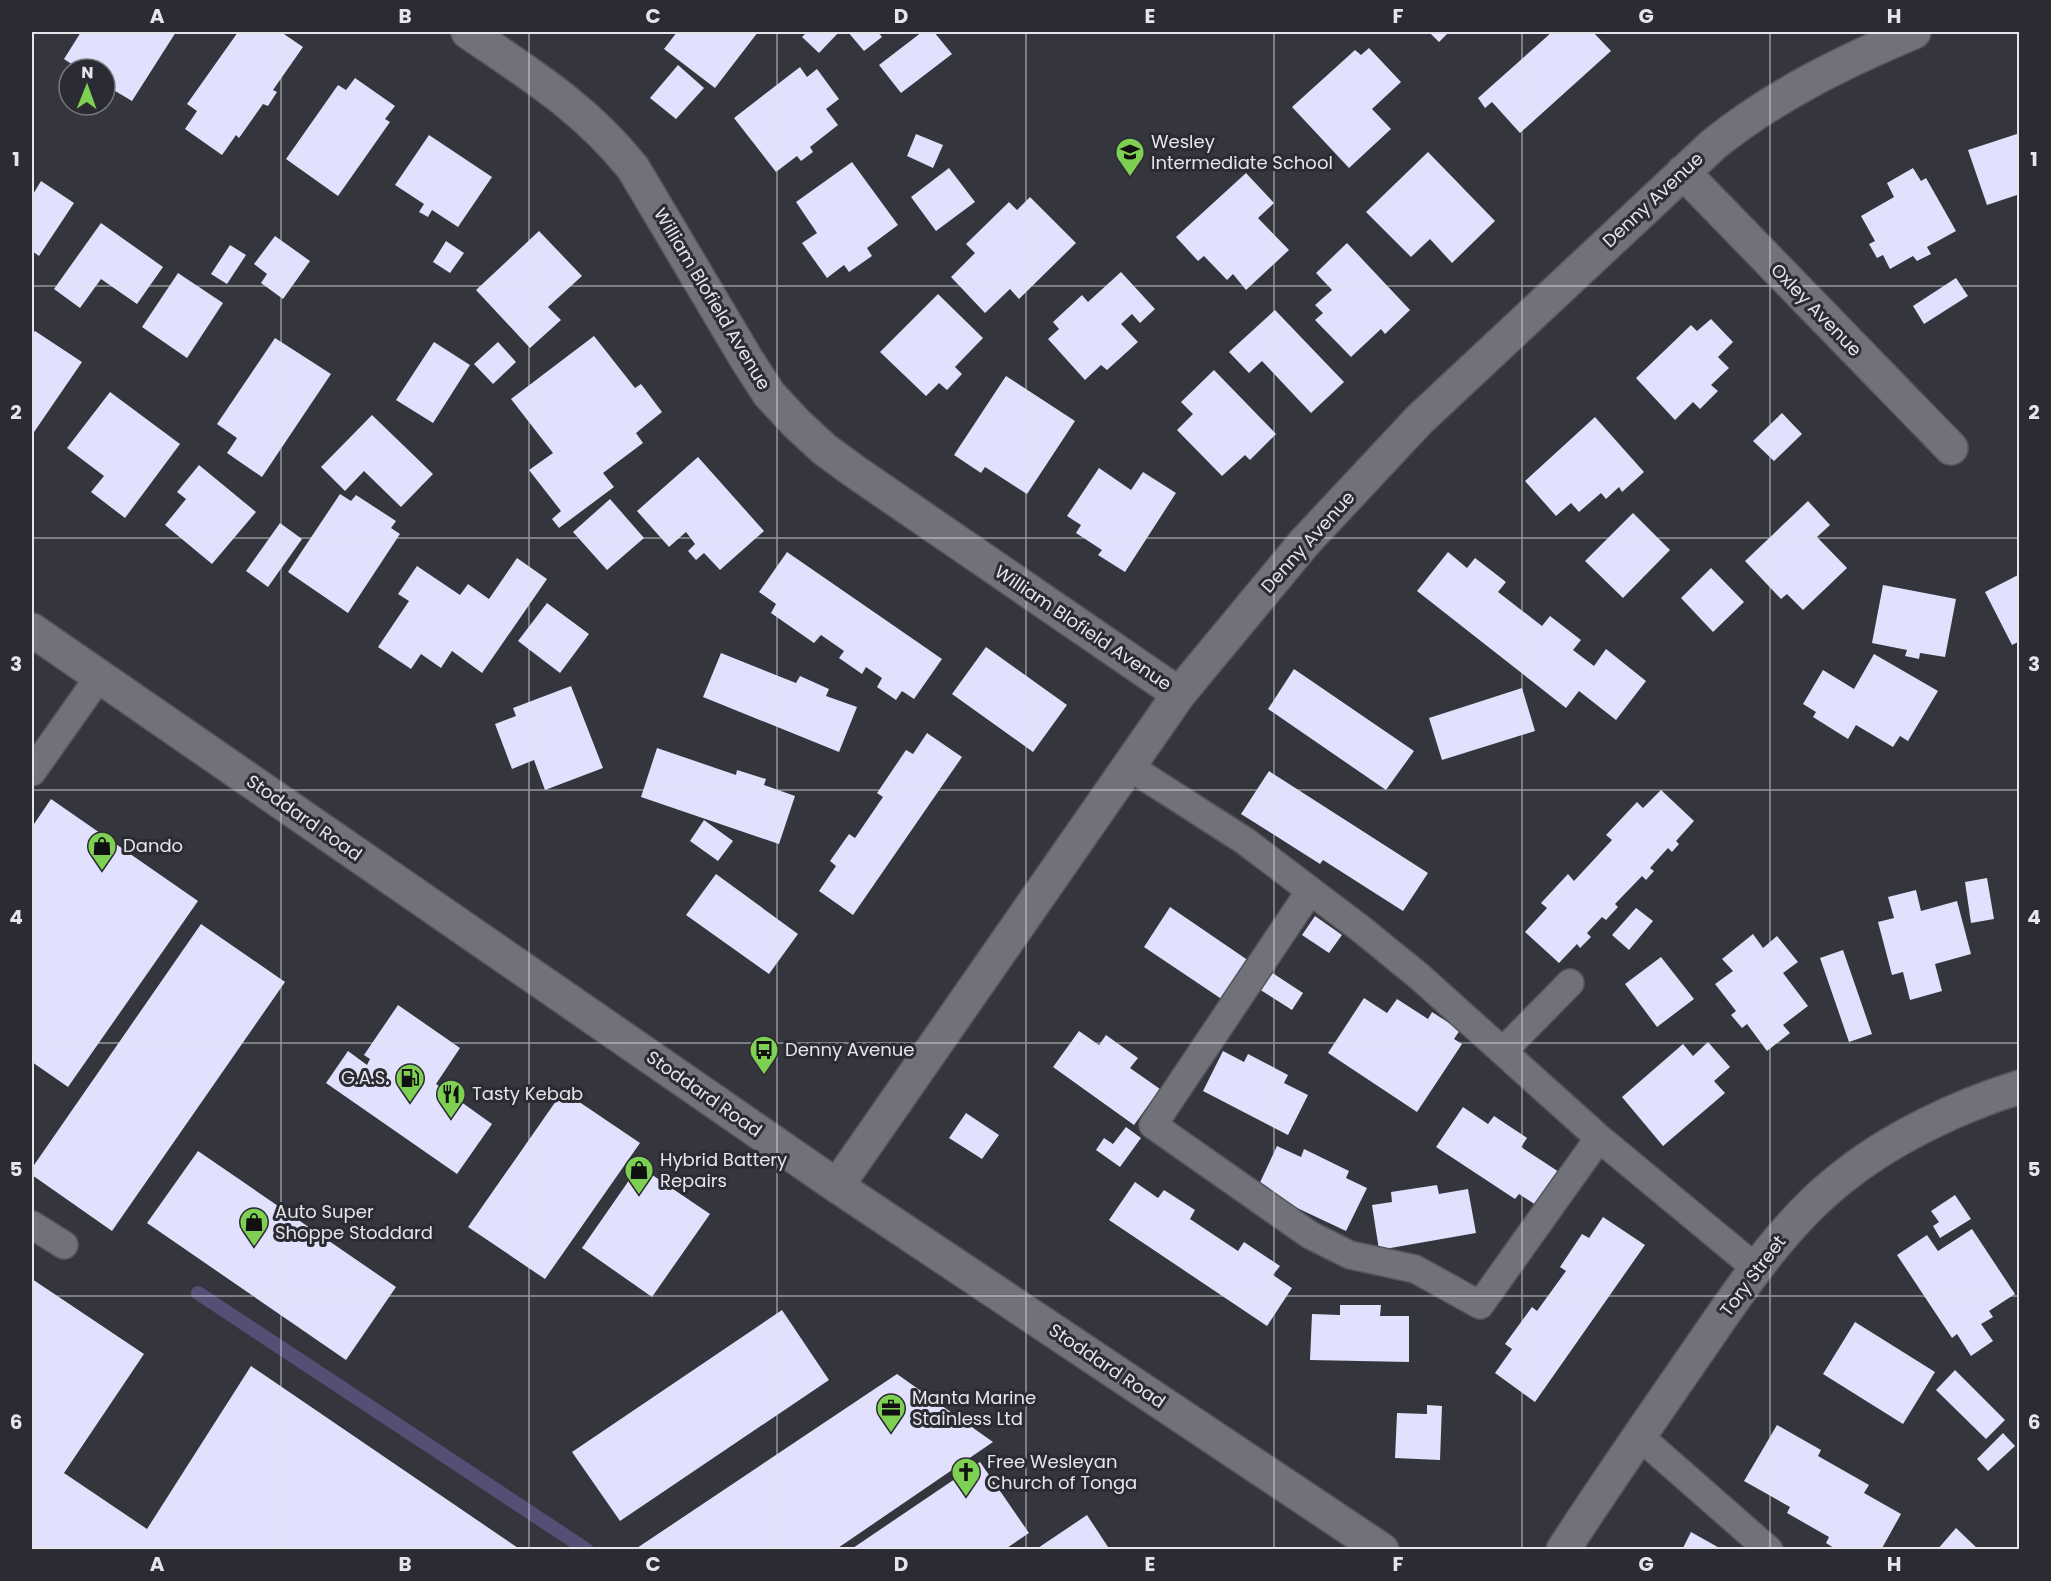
<svg xmlns="http://www.w3.org/2000/svg" width="2051" height="1581" font-family="Poppins,sans-serif">
<style>
.lines{fill:none;stroke-linecap:round;stroke-linejoin:round}
.stream{stroke:#574e76;stroke-width:14}
.building{fill:#e1e0fd}
.service-casing{stroke:#55545c;stroke-width:30}
.minor-casing{stroke:#55545c;stroke-width:36}
.secondary-casing{stroke:#55545c;stroke-width:36}
.service{stroke:#71717a;stroke-width:27}
.minor{stroke:#71717a;stroke-width:33}
.secondary{stroke:#71717a;stroke-width:33}
.grid{fill:none;stroke:#e5e5eb;stroke-width:1.5;stroke-opacity:0.55}
.labels{text-anchor:middle;stroke-width:6;stroke-linejoin:round;paint-order:stroke}
.poi-label{font-size:18px;fill:#e5e5eb;stroke:#2b2b33;text-anchor:start}
.street-label{font-size:18px;fill:#e5e5eb;stroke:#2b2b33}
.neatline{fill:none;stroke:#e5e5eb;stroke-width:2}
.grid-label{font-size:20px;text-anchor:middle;font-weight:bold;fill:#e5e5eb}
</style>
<rect width="100%" height="100%" fill="#35353d"/>
<g class="lines">
<path class="stream" d="M198 1293 587 1550"/>
</g>
<path class="building" d="M81 32H176L132 101 105 85V69H79L64 59Z
M238 32H281L303 47 273 90 277 92 268 106 263 104 239 138 236 135 222 155 185 129 197 111 187 104Z
M677 32H758L715 88 664 49Z
M807 32H839L819 53 802 37Z
M848 32H878L882 37 864 51Z
M922 32H934L952 54 901 93 879 65Z
M1429 32H1449L1439 42Z
M1552 32H1593L1611 51 1520 133 1492 102 1485 108 1478 98Z
M1369 48 1401 82 1372 109 1391 129 1349 168 1292 107 1355 50 1361 55Z
M678 65 704 88 676 119 650 98Z
M800 67 807 77 817 69 839 99 826 109 838 125 810 147 813 152 801 161 797 156 776 172 734 118Z
M355 78 395 106 385 119 390 122 338 196 286 159 338 85 346 90Z
M2020 133V194L1987 205 1968 150Z
M916 134 943 145 933 168 907 156Z
M429 135 492 177 458 227 432 210 428 217 419 212 424 204 395 185Z
M1428 152 1495 221 1452 263 1430 239 1411 257 1366 212Z
M852 162 898 225 867 248 872 256 849 272 844 265 827 278 802 243 817 233 796 202Z
M949 168 975 202 936 231 911 197Z
M1913 168 1921 181 1926 178 1956 231 1927 247 1931 254 1917 261 1913 256 1890 269 1883 255 1877 258 1869 244 1875 241 1861 216 1894 197 1887 183Z
M1246 173 1274 203 1258 218 1289 250 1246 290 1233 274 1227 280 1204 256 1198 261 1176 237Z
M41 181 74 203 39 256 32 251V196Z
M1030 197 1076 243 1019 299 1010 289 985 313 951 277 975 253 966 244 1009 202 1017 210Z
M101 223 163 267 137 304 101 279 80 308 54 289Z
M539 231 582 276 548 307 561 320 530 348 476 290Z
M275 236 310 261 283 299 261 283 267 274 254 264Z
M446 241 464 253 450 273 433 262Z
M1347 243 1410 310 1385 334 1381 329 1351 357 1315 320 1323 313 1315 305 1332 290 1316 273Z
M230 245 246 255 227 284 211 274Z
M1121 272 1155 309 1140 323 1132 314 1121 324 1138 342 1107 370 1101 365 1085 380 1048 339 1059 329 1053 322 1082 295 1088 302Z
M178 273 223 303 187 358 142 327Z
M1956 278 1968 296 1924 324 1913 306Z
M938 294 983 338 955 367 962 374 947 390 939 383 926 396 880 352Z
M1275 310 1344 382 1311 413 1262 361 1249 373 1229 352Z
M1711 319 1733 342 1718 357 1729 368 1711 385 1718 391 1700 409 1693 402 1675 420 1636 378 1691 325 1697 331Z
M35 331 82 362 32 435V335Z
M594 336 635 388 641 384 662 412 636 433 643 443 603 473 614 487 559 528 552 519 561 511 529 470 553 453 511 399Z
M275 338 331 374 262 477 227 453 237 438 217 424Z
M434 342 470 365 433 423 396 400Z
M498 342 516 362 493 384 474 364Z
M1214 370 1276 434 1250 460 1245 455 1222 476 1177 430 1193 414 1181 402Z
M1006 376 1075 421 1027 494 985 467 981 473 954 455Z
M110 392 180 444 125 518 91 492 104 476 67 448Z
M1782 413 1802 434 1774 461 1753 441Z
M372 415 433 474 401 507 364 471 345 491 321 467Z
M1595 417 1644 472 1622 492 1619 487 1606 499 1601 493 1579 512 1571 503 1556 516 1525 481Z
M698 457 764 531 720 570 704 553 696 560 688 551 695 544 686 532 669 547 637 511Z
M199 465 256 512 212 564 165 525 186 499 177 492Z
M1099 468 1131 490 1143 472 1176 493 1125 572 1098 555 1102 550 1076 533 1081 525 1067 516Z
M340 494 351 501 356 495 396 521 391 528 400 534 348 613 288 572Z
M610 499 644 538 607 570 573 532Z
M1808 501 1830 525 1817 537 1847 568 1803 610 1787 594 1781 599 1745 561Z
M1633 513 1670 550 1623 598 1585 561Z
M280 523 302 539 268 587 246 571Z
M787 552 942 659 914 699 902 691 896 700 877 687 882 678 866 667 862 674 839 658 844 651 821 635 814 643 771 613 776 604 759 592Z
M1448 552 1467 568 1475 558 1506 582 1498 592 1542 626 1550 616 1581 640 1573 650 1594 666 1606 649 1646 681 1616 720 1579 691 1566 708 1417 591Z
M517 558 547 579 482 673 452 651 441 668 421 654 411 669 378 647 409 601 398 594 417 566 460 595 468 584 489 599Z
M1711 568 1744 602 1713 632 1681 598Z
M2020 574V641L2012 645 1985 592Z
M1883 585 1956 599 1945 657 1920 653 1919 659 1905 656 1907 650 1872 643Z
M547 603 589 634 560 673 518 641Z
M986 647 1067 705 1033 752 952 694Z
M721 653 796 683 800 676 829 689 826 696 857 707 839 752 703 697Z
M1874 654 1938 691 1908 741 1900 736 1893 747 1856 725 1848 739 1813 717 1816 712 1803 704 1823 670 1854 689Z
M1294 669 1414 751 1386 790 1268 709Z
M571 686 603 768 545 790 534 760 512 769 495 724 516 716 513 708Z
M1522 688 1535 731 1442 760 1429 718Z
M927 733 962 757 853 915 819 891 836 866 830 861 849 834 855 838 883 797 877 793 906 750 913 754Z
M657 748 736 775 737 770 766 779 764 785 795 796 779 844 641 797Z
M1269 771 1428 873 1403 911 1323 860 1320 864 1241 814Z
M1661 790 1694 821 1676 841 1679 844 1672 852 1668 848 1650 868 1654 871 1646 880 1642 876 1615 904 1618 907 1606 920 1602 917 1587 933 1591 937 1580 948 1577 944 1559 963 1525 932 1547 908 1541 903 1568 874 1574 881 1612 840 1606 835 1637 802 1643 808Z
M51 799 198 901 68 1087 32 1062V827Z
M704 820 733 841 718 861 690 841Z
M716 874 798 934 769 974 686 915Z
M1987 878 1994 919 1971 923 1965 882Z
M1916 890 1921 911 1957 901 1971 954 1935 964 1942 991 1910 1000 1903 972 1892 975 1878 922 1894 918 1888 897Z
M1170 907 1252 963 1226 1002 1144 947Z
M1636 908 1653 921 1629 950 1612 935Z
M1315 916 1342 935 1329 953 1302 935Z
M201 924 285 982 112 1231 32 1175V1168Z
M1753 934 1763 948 1777 936 1798 962 1783 973 1808 1006 1783 1025 1790 1033 1767 1051 1747 1024 1742 1028 1731 1015 1736 1011 1715 984 1733 971 1722 959Z
M1843 950 1872 1034 1849 1042 1820 958Z
M1661 957 1694 999 1657 1027 1625 984Z
M1271 972 1303 993 1292 1010 1259 989Z
M1364 998 1387 1013 1397 999 1428 1019 1432 1012 1460 1030 1454 1039 1462 1044 1417 1112 1328 1053Z
M398 1005 460 1048 436 1084 492 1124 457 1174 326 1083 348 1051 367 1065 370 1059 364 1055Z
M1079 1031 1099 1045 1106 1035 1138 1058 1130 1068 1160 1089 1134 1125 1053 1067Z
M1708 1042 1730 1067 1714 1081 1725 1093 1663 1146 1622 1097 1683 1044 1693 1056Z
M1223 1051 1244 1062 1248 1054 1288 1075 1284 1083 1308 1095 1288 1135 1203 1091Z
M563 1091 640 1143 545 1279 468 1227Z
M1463 1107 1488 1124 1494 1116 1527 1138 1521 1147 1559 1172 1536 1205 1519 1194 1515 1199 1436 1147Z
M966 1113 999 1135 982 1159 949 1138Z
M1126 1127 1141 1138 1120 1167 1096 1150 1104 1138 1113 1144Z
M1277 1146 1301 1157 1304 1149 1349 1171 1346 1178 1367 1188 1346 1231 1257 1189Z
M198 1151 396 1287 346 1360 147 1223Z
M639 1166 710 1214 652 1297 582 1248Z
M1135 1182 1158 1198 1164 1190 1195 1210 1190 1219 1238 1251 1244 1242 1280 1266 1273 1275 1292 1288 1267 1326 1109 1220Z
M1437 1185 1439 1194 1468 1189 1476 1233 1379 1250 1372 1205 1392 1202 1391 1192Z
M1955 1195 1971 1219 1940 1238 1933 1226 1939 1222 1931 1211Z
M1603 1217 1645 1245 1535 1402 1495 1373 1512 1349 1505 1344 1532 1307 1537 1311 1566 1271 1560 1267 1582 1234 1589 1238Z
M1972 1229 2015 1294 1989 1311 1993 1317 1981 1324 1993 1341 1971 1356 1957 1334 1952 1338 1897 1255 1927 1235 1938 1251Z
M32 1279 144 1354 64 1473 147 1529 251 1366 521 1550H32Z
M1340 1305H1381L1380 1316H1409V1362L1310 1360 1312 1314 1340 1315Z
M782 1310 829 1380 620 1521 572 1452Z
M1855 1322 1935 1372 1903 1424 1823 1374Z
M1955 1370 2005 1420 1986 1439 1936 1390Z
M897 1374 993 1442 835 1550H634Z
M1427 1405 1442 1406 1440 1460 1395 1458 1397 1413 1427 1414Z
M1777 1425 1821 1450 1818 1456 1869 1485 1864 1493 1901 1514 1881 1550H1837L1826 1543 1829 1537 1787 1513 1790 1507 1744 1481Z
M2003 1433 2015 1446 1988 1471 1977 1459Z
M980 1462 1029 1533 1004 1550H850Z
M1087 1515 1110 1550H1035Z
M1956 1528 1979 1550H1937Z
M1691 1532 1723 1550H1682Z"/>
<g class="lines">
<g class="service-casing">
<path id="service" d="M1128 766 1245 841 1361 929 1420 977 1599 1138 1757 1269
M32 772 99 677
M1310 891 1153 1125 1310 1235 1350 1255 1415 1269 1480 1305 1599 1138
M1503 1051 1570 983
M32 1225 64 1245
M1639 1436 1769 1550"/>
</g>
<g class="minor-casing">
<path id="minor" d="M468 32C531 75 585 108 633 168L747 360 769 394 797 424 824 449 854 471 1179 694
M1683 172 1951 448
M837 1186 1179 694 1304 543 1419 420 1714 144C1775 95 1843 62 1914 32
M1563 1550C1605 1485 1649 1422 1693 1358 1736 1296 1779 1228 1839 1180 1889 1139 1958 1106 2020 1087"/>
</g>
<g class="secondary-casing">
<path id="secondary" d="M32 630 837 1186 1382 1550"/>
</g>
<use href="#service" class="service"/>
<use href="#minor" class="minor"/>
<use href="#secondary" class="secondary"/>
</g>
<path class="grid" d="M281 32V1550M529 32V1550M777 32V1550M1026 32V1550M1274 32V1550M1522 32V1550M1770 32V1550M32 286H2020M32 538H2020M32 790H2020M32 1043H2020M32 1296H2020"/>
<defs>
<g id="school-pin" transform="scale(1.5)"><path d="M0 17L-7.5 6A9.5 9.5 0 1 1 7.5 6Z" fill="#7ed053" stroke="#2b2b33"/><path d="M0-5L7-2L0 1L-7-2ZM-4 1L0 2.5L4 1V4Q0 6-4 4Z" fill="#111"/></g>
<g id="shop-pin" transform="scale(1.5)"><path d="M0 17L-7.5 6A9.5 9.5 0 1 1 7.5 6Z" fill="#7ed053" stroke="#2b2b33"/><path d="M-5-2.5h2.3a2.7 3.5 0 0 1 5.4 0H5L5.5 6h-11ZM-1.5-2.5h3a1.5 2.3 0 0 0-3 0Z" fill="#111"/></g>
<g id="bus-pin" transform="scale(1.5)"><path d="M0 17L-7.5 6A9.5 9.5 0 1 1 7.5 6Z" fill="#7ed053" stroke="#2b2b33"/><path d="M-5-6H5V4H4V6H2V4H-2V6H-4V4H-5ZM-3.5-4V0h7V-4ZM-3.5 1.2v1.5H-2V1.2ZM2 1.2v1.5H3.5V1.2Z" fill="#111"/></g>
<g id="fuel-pin" transform="scale(1.5)"><path d="M0 17L-7.5 6A9.5 9.5 0 1 1 7.5 6Z" fill="#7ed053" stroke="#2b2b33"/><path d="M-5.5-6h7V0h2V4h1.3V-2.5L3-4.5l.8-.8L6-3V5H2.5V1h-1V6h-7ZM-4.2-4.7v3.2H.2V-4.7Z" fill="#111"/></g>
<g id="restaurant-pin" transform="scale(1.5)"><path d="M0 17L-7.5 6A9.5 9.5 0 1 1 7.5 6Z" fill="#7ed053" stroke="#2b2b33"/><path d="M-5-6h1v4h1v-4h1v4h1v-4h1v5L-1.5 .5V6h-2V.5L-5-1ZM5-6V6H3V1.5H1.5Q1.5-4 5-6Z" fill="#111"/></g>
<g id="office-pin" transform="scale(1.5)"><path d="M0 17L-7.5 6A9.5 9.5 0 1 1 7.5 6Z" fill="#7ed053" stroke="#2b2b33"/><path d="M-6-3h4V-5.5h4V-3h4V5H-6ZM-1-4.5V-3h2v-1.5ZM-6 0V1H6V0Z" fill="#111"/></g>
<g id="church-pin" transform="scale(1.5)"><path d="M0 17L-7.5 6A9.5 9.5 0 1 1 7.5 6Z" fill="#7ed053" stroke="#2b2b33"/><path d="M-1.2-6h2.4v3.5h3.3v2.4h-3.3V6h-2.4V-.1h-3.3v-2.4h3.3Z" fill="#111"/></g>
</defs>
<g fill-rule="evenodd">
<use href="#school-pin" x="1130" y="152"/>
<use href="#shop-pin" x="102" y="846"/>
<use href="#bus-pin" x="764" y="1050"/>
<use href="#fuel-pin" x="410" y="1078"/>
<use href="#restaurant-pin" x="451" y="1094"/>
<use href="#shop-pin" x="639" y="1170"/>
<use href="#shop-pin" x="254" y="1222"/>
<use href="#office-pin" x="891" y="1408"/>
<use href="#church-pin" x="966" y="1472"/>
</g>
<g class="labels">
<g class="poi-label">
<text x="1151" y="148">Wesley<tspan x="1151" dy="21">Intermediate School</tspan></text>
<text x="123" y="852">Dando</text>
<text x="785" y="1056">Denny Avenue</text>
<text x="389" y="1084" text-anchor="end">G.A.S.</text>
<text x="472" y="1100">Tasty Kebab</text>
<text x="660" y="1166">Hybrid Battery<tspan x="660" dy="21">Repairs</tspan></text>
<text x="275" y="1218">Auto Super<tspan x="275" dy="21">Shoppe Stoddard</tspan></text>
<text x="912" y="1404">Manta Marine<tspan x="912" dy="21">Stainless Ltd</tspan></text>
<text x="987" y="1468">Free Wesleyan<tspan x="987" dy="21">Church of Tonga</tspan></text>
</g>
<g class="street-label">
<text transform="translate(1653 200) rotate(-43)" y="6">Denny Avenue</text>
<text transform="translate(712 299) rotate(59)" y="6">William Blofield Avenue</text>
<text transform="translate(1816 310) rotate(46)" y="6">Oxley Avenue</text>
<text transform="translate(1308 542) rotate(-48)" y="6">Denny Avenue</text>
<text transform="translate(1083 628) rotate(34)" y="6">William Blofield Avenue</text>
<text transform="translate(304 818) rotate(35)" y="6">Stoddard Road</text>
<text transform="translate(704 1094) rotate(35)" y="6">Stoddard Road</text>
<text transform="translate(1753 1276) rotate(-53)" y="6">Tory Street</text>
<text transform="translate(1107 1366) rotate(34)" y="6">Stoddard Road</text>
</g>
</g>
<rect width="2051" height="1581" fill="none" stroke="#2b2b33" stroke-width="66"/>
<g transform="translate(87 87) rotate(1)"><circle r="28" fill="#2b2b33" stroke="#75757d" stroke-width="1.5"/>
<path d="M0-4.5L10 22L0 15L-10 22Z" fill="#7ed053"/>
<text y="-9" font-size="16" font-weight="bold" text-anchor="middle" fill="#e5e5eb">N</text>
</g>
<rect x="33" y="33" width="1985" height="1515" class="neatline"/>
<g class="grid-label">
<text x="157" y="23">A</text>
<text x="405" y="23">B</text>
<text x="653" y="23">C</text>
<text x="901" y="23">D</text>
<text x="1150" y="23">E</text>
<text x="1398" y="23">F</text>
<text x="1646" y="23">G</text>
<text x="1894" y="23">H</text>
<text x="16" y="166">1</text>
<text x="2034" y="166">1</text>
<text x="16" y="419">2</text>
<text x="2034" y="419">2</text>
<text x="16" y="671">3</text>
<text x="2034" y="671">3</text>
<text x="16" y="924">4</text>
<text x="2034" y="924">4</text>
<text x="16" y="1176">5</text>
<text x="2034" y="1176">5</text>
<text x="16" y="1429">6</text>
<text x="2034" y="1429">6</text>
<text x="157" y="1571">A</text>
<text x="405" y="1571">B</text>
<text x="653" y="1571">C</text>
<text x="901" y="1571">D</text>
<text x="1150" y="1571">E</text>
<text x="1398" y="1571">F</text>
<text x="1646" y="1571">G</text>
<text x="1894" y="1571">H</text>
</g>
</svg>
